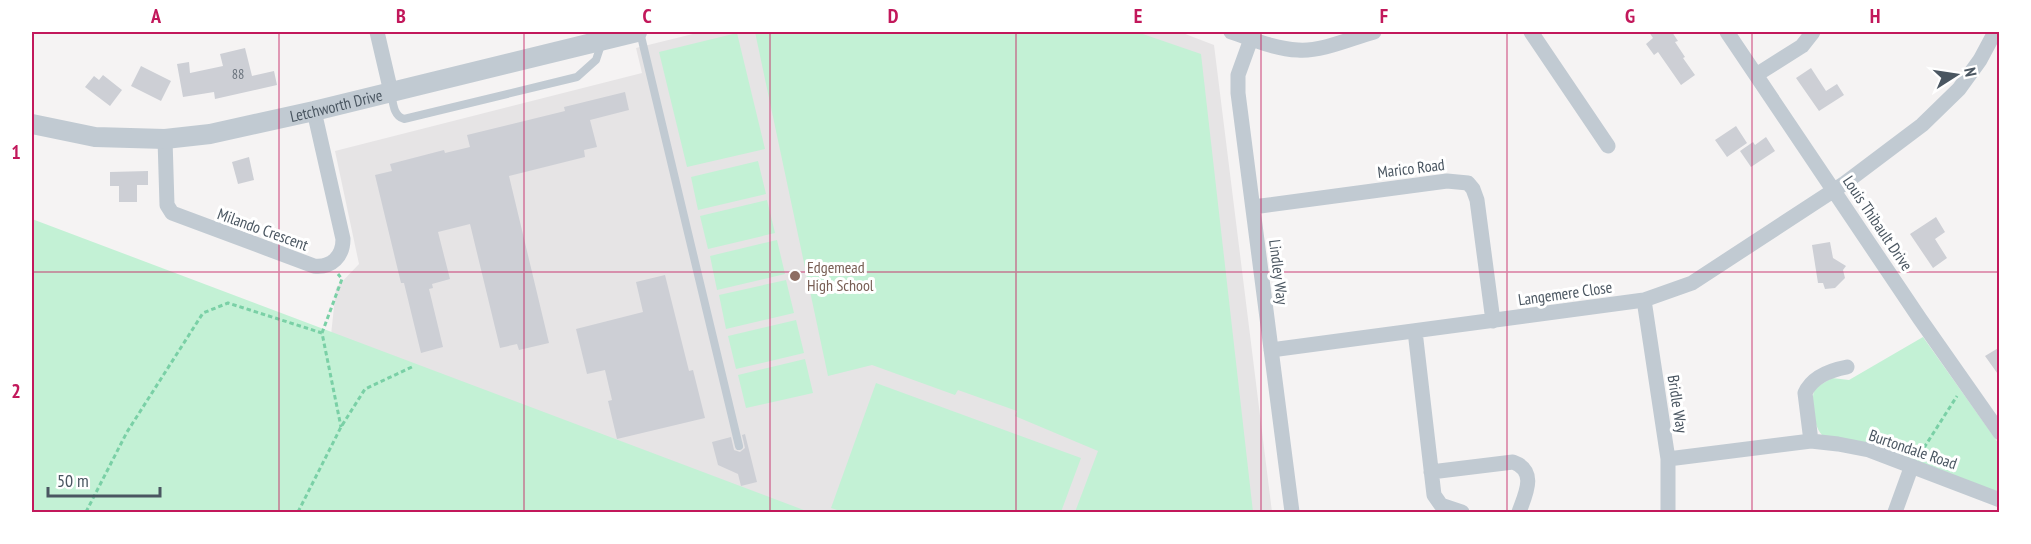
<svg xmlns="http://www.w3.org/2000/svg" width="2031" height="544" font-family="'PT Sans Narrow',sans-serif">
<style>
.education{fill:#e6e4e5}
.green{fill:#c3f1d5}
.building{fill:#cdcfd5}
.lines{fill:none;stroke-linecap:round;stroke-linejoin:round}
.path{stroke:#7ad0a6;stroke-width:3;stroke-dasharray:4.5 3;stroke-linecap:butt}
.service{stroke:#c1cad2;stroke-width:8}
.minor{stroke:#c1cad2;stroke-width:15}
.tertiary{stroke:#c1cad2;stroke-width:20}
.grid{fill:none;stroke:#c2185b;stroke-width:1.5;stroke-opacity:0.55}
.education-dot{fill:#8d6e63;stroke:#fff;stroke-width:2}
.labels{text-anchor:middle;stroke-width:6;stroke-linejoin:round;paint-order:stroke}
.number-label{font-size:14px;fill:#6b747e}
.street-label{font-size:16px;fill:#4a5661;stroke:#fff}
.education-label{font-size:16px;fill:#785e54;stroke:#fff;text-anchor:start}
.neatline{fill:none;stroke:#c2185b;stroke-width:2}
.grid-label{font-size:20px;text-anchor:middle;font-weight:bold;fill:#c2185b}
</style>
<rect width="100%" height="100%" fill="#f5f3f3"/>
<path class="education" d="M701 32H1180L1214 45 1272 512H794L331 335 336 288 359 264 335 151 642 73 636 48Z"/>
<path class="green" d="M755 32H1137L1201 54 1253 512H1075L1098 451 1015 416 1017 411 958 390 955 395 872 365 828 376Z
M737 33 765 149 687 167 659 52Z
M758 161 766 194 698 210 691 177Z
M767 200 775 233 708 249 700 216Z
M32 219 809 512H32Z
M777 240 785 274 717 290 710 256Z
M786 280 794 313 726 329 719 295Z
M796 320 804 353 736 369 728 336Z
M1923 337 1999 444V494L1822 435C1813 425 1810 400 1815 388L1832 378 1849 380Z
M805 359 813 393 746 408 738 375Z
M876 383 1081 458 1061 512H843L831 508Z"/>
<path class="building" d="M1649 32H1672L1678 41 1675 42 1685 57 1683 58 1695 75 1681 85 1658 52 1654 55 1646 44 1653 38Z
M245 48 252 76 274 71 277 85 215 99 214 92 183 97 177 64 189 62 190 73 223 66 220 54Z
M141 66 171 81 161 101 131 86Z
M1811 68 1826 91 1837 84 1844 95 1819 111 1796 78Z
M103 75 122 90 110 106 85 87 94 76 99 80Z
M625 92 629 110 590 120 597 147 584 150 585 157 509 176 549 343 519 350 517 344 500 348 470 224 438 232 450 279 432 284 433 288 429 289 443 347 421 353 404 283H401L375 175 392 171 390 164 444 150 445 153 470 147 467 135 565 111 564 107Z
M1736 126 1747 143 1727 157 1715 140Z
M1766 137 1775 151 1751 167 1740 151 1753 142 1755 145Z
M249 157 254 180 238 184 232 162Z
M148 171V185H137V202H119V186H110V172Z
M1936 217 1945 232 1935 239 1947 258 1933 268 1910 234Z
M1830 242 1833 258 1846 266 1843 270 1845 278 1835 288 1825 289 1823 283H1818L1812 245Z
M665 275 689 371 693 370 705 418 617 439 608 401 612 400 605 370 587 374 576 329 643 312 636 282Z
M2000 347V377L1985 356Z
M745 434 757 482 741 486 738 474 718 465 712 442 731 437 734 450 740 452 745 448 742 435Z"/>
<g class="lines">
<path class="path" d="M322 333 342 279 338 274
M1920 454 1957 396
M86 512 127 432 203 313 228 303 322 333 341 427
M298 512 341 427 365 389 414 366"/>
<path class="service" d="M640 32 739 446
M391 92C393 102 393 116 404 119L577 77 596 60 602 42"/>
<path class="minor" d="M377 32 391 92
M1231 32C1252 39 1275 49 1298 50 1321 52 1352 38 1374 32
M1531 32 1608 146
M1727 32 1920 319 2000 433
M1251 39 1238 75V93L1292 512
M1756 75 1802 46 1813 32
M165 139 167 205 172 213 314 266C332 268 343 256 343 239L314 111
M1253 207 1447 181 1468 183 1473 189 1477 200 1493 321
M1644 300 1668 459V512
M1415 331 1434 495 1441 505 1462 512
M1271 350 1644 300 1692 283 1845 183 1922 125 1959 89 1980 60 1995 32
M1811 441 1805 393C1812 377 1831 370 1847 367
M1668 459 1811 441 1838 444 1869 450 2000 500
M1431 472 1513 462C1538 471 1525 495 1519 512
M1895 512 1911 468"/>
<path class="tertiary" id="s1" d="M32 124 95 137 165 139 210 134 314 111 637 32"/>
</g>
<path class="grid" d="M279 32V512M524 32V512M770 32V512M1016 32V512M1261 32V512M1507 32V512M1752 32V512M32 272H2000"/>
<circle class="education-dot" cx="795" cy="276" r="6"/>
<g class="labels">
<g class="number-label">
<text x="238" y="79">88</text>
</g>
<g class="street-label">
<text dy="6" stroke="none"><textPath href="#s1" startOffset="309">Letchworth Drive</textPath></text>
<text transform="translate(1411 168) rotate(-7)" y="6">Marico Road</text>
<text transform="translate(1878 223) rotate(56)" y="6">Louis Thibault Drive</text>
<text transform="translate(263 229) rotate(20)" y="6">Milando Crescent</text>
<text transform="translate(1279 272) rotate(83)" y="6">Lindley Way</text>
<text transform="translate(1565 293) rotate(-8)" y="6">Langemere Close</text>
<text transform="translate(1678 404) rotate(81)" y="6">Bridle Way</text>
<text transform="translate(1913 449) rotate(19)" y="6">Burtondale Road</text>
</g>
<g class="education-label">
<text x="807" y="273">Edgemead<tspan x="807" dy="18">High School</tspan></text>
</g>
</g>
<rect width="2031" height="544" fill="none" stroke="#ffffff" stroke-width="66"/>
<g transform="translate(1956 75) rotate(78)" stroke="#ffffff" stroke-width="4.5" paint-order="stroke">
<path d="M0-4.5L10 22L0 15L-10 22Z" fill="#4a5661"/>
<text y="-9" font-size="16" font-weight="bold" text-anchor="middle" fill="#4a5661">N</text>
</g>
<path d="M48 487v9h112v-9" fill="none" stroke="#4a5661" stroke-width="3"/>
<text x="57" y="487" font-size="18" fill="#4a5661" stroke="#ffffff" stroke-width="4.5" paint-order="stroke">50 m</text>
<rect x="33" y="33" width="1965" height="478" class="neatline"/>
<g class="grid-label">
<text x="156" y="23">A</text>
<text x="401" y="23">B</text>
<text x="647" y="23">C</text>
<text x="893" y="23">D</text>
<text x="1138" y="23">E</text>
<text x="1384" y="23">F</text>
<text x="1630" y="23">G</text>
<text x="1875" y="23">H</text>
<text x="16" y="159">1</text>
<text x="16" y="398">2</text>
</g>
</svg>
